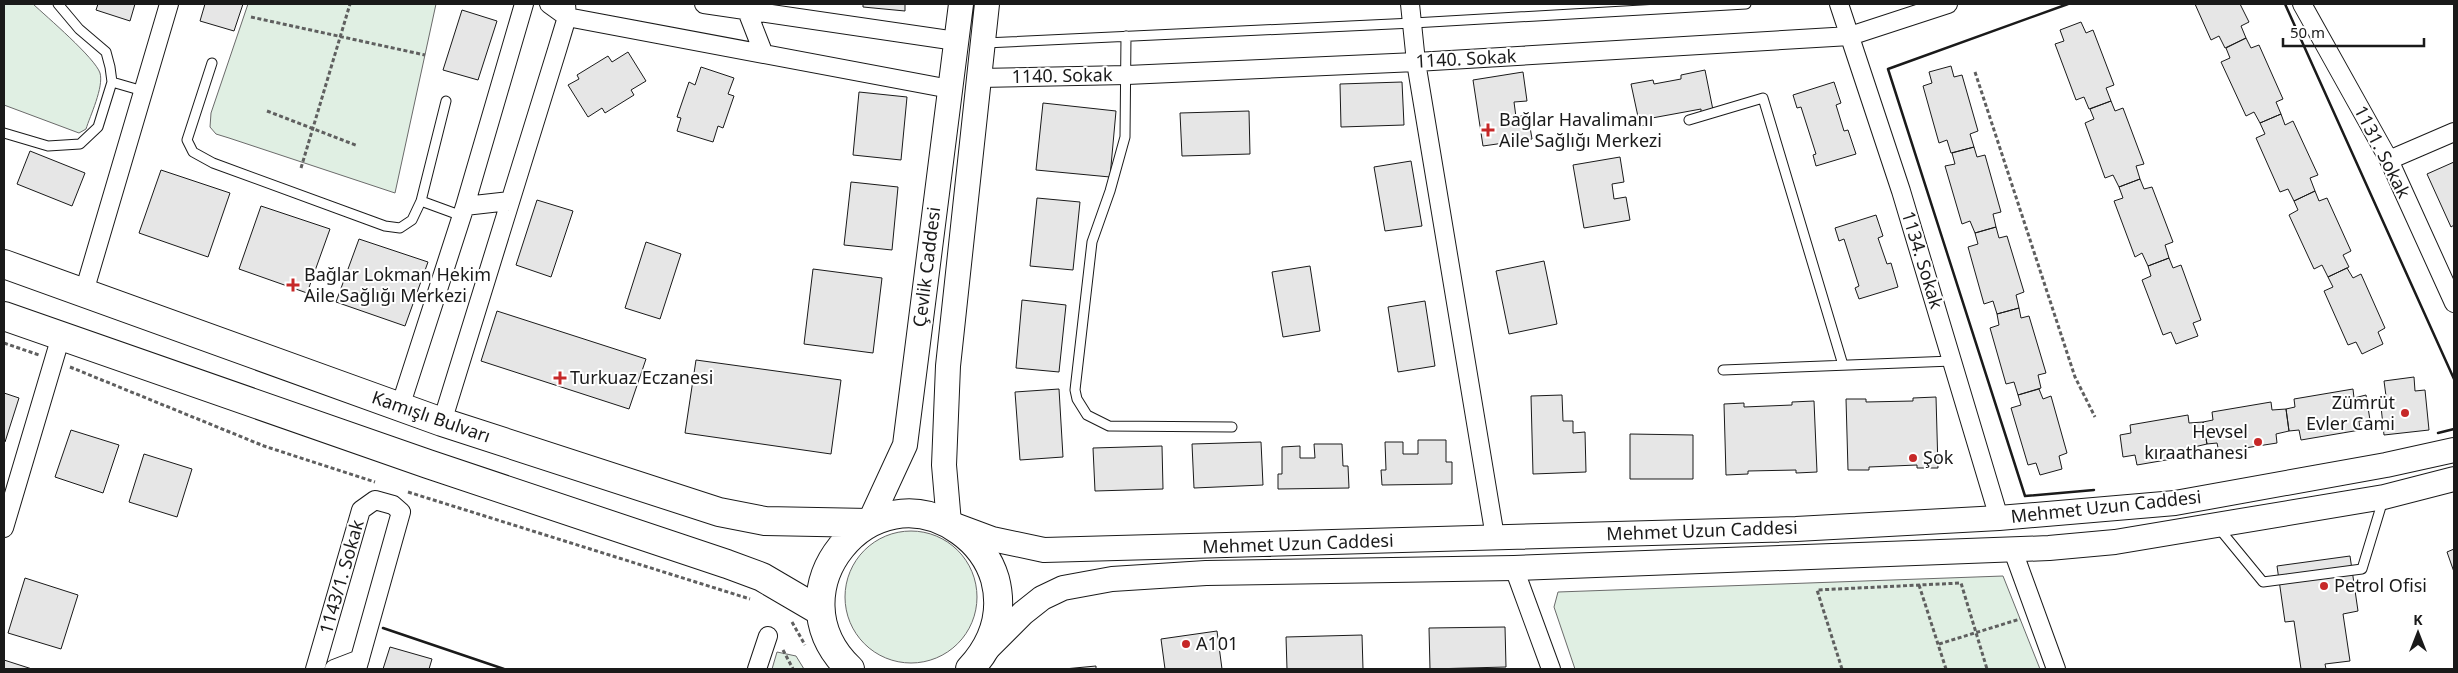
<svg xmlns="http://www.w3.org/2000/svg" width="2458" height="673" font-family="'Noto Sans',sans-serif">
<style>
.green{fill:#e0efe3;stroke:#6a6a6a}
.building{fill:#e6e6e6;stroke:#1a1a1a}
.lines{fill:none;stroke-linecap:round;stroke-linejoin:round}
.lane-casing{stroke:#1a1a1a;stroke-width:11}
.street-casing{stroke:#1a1a1a;stroke-width:20}
.secondary-casing{stroke:#1a1a1a;stroke-width:26}
.highway-casing{stroke:#1a1a1a;stroke-width:30}
.path{stroke:#5f5f5f;stroke-width:3;stroke-dasharray:4 2.5;stroke-linecap:butt}
.lane{stroke:#fff;stroke-width:9}
.street{stroke:#fff;stroke-width:18}
.secondary{stroke:#fff;stroke-width:24}
.highway{stroke:#fff;stroke-width:28}
.wall{stroke:#1a1a1a;stroke-width:2.5}
.poi-dot{fill:#c62828;stroke:#fff;stroke-width:2}
.labels{text-anchor:middle;stroke-width:4;stroke-linejoin:round;paint-order:stroke}
.street-label{font-size:18px;fill:#1a1a1a;stroke:#fff}
.poi-label{font-size:18px;fill:#1a1a1a;stroke:#fff;text-anchor:start}
</style>
<rect width="100%" height="100%" fill="#fff"/>
<path class="green" d="M4 4H33C47 17 95 58 100 73 104 87 90 116 86 129L79 133 4 105Z
M248 4H436L395 193 229 138 216 134 210 127 211 113Z
M845 597a66 66 0 1 1 132 0a66 66 0 1 1-132 0Z
M2003 576 2040 669H1575L1554 607 1558 592Z
M777 652 796 656 804 669H772Z"/>
<path class="building" d="M98 4H135L130 21 96 10Z
M205 4H243L234 31 200 21Z
M863 4H905V11L863 7Z
M2195 4H2240L2249 22 2241 26 2246 38 2225 48 2219 36 2211 40Z
M462 10 497 21 478 80 443 70Z
M2081 22 2086 33 2093 30 2114 85 2106 88 2111 101 2089 109 2084 97 2076 100 2055 44 2064 41 2060 30Z
M2246 38 2251 48 2259 45 2283 99 2276 102 2281 114 2260 123 2254 112 2246 116 2221 62 2230 58 2226 48Z
M628 52 646 81 631 90 634 95 605 113 602 108 588 117 568 85 579 79 577 75 608 56 612 62Z
M1951 66 1954 77 1962 75 1978 131 1970 134 1974 147 1951 153 1947 140 1939 143 1923 86 1932 83 1929 72Z
M701 67 734 78 728 94 734 96 723 128 718 126 713 142 677 131 681 118 677 117 689 82 695 85Z
M1705 70 1713 110 1701 112V109L1652 118 1653 124 1640 126 1631 84 1653 80 1654 84 1681 79V75Z
M1523 72 1527 101 1514 102 1516 117 1528 115 1532 139 1483 146 1473 80Z
M1402 82 1404 125 1341 127 1340 84Z
M1834 82 1841 103 1836 105 1844 131 1848 130 1856 154 1816 166 1813 155 1816 154 1801 107 1797 108 1793 95Z
M859 92 907 97 901 160 853 155Z
M2111 101 2115 111 2123 108 2144 164 2136 166 2140 179 2119 187 2113 175 2105 178 2085 123 2094 119 2090 109Z
M1043 103 1116 111 1110 177 1036 170Z
M1249 111 1250 154 1182 156 1180 113Z
M2281 114 2285 125 2293 121 2318 175 2310 178 2315 191 2294 201 2288 189 2280 192 2256 138 2265 134 2260 123Z
M1974 147 1977 157 1985 155 2001 212 1993 214 1996 227 1975 233 1970 221 1962 224 1945 166 1955 164 1952 153Z
M30 151 85 173 72 206 17 184Z
M1620 157 1624 182 1612 184 1614 199 1626 197 1630 220 1584 228 1573 165Z
M1411 161 1422 226 1385 231 1374 167Z
M2454 162V225L2451 227 2427 174Z
M161 170 230 193 208 257 139 233Z
M2140 179 2144 189 2152 187 2173 242 2165 245 2169 258 2148 266 2142 253 2135 257 2114 201 2123 198 2119 187Z
M851 182 898 187 892 250 844 245Z
M2315 191 2319 201 2327 198 2351 251 2343 255 2349 267 2328 277 2322 265 2314 269 2289 215 2298 210 2294 201Z
M1037 198 1080 202 1073 270 1030 266Z
M537 200 573 211 551 277 516 265Z
M261 206 330 229 307 293 239 269Z
M1876 215 1883 236 1878 238 1887 264 1891 263 1898 287 1859 299 1855 288 1859 286 1844 239 1839 241 1835 228Z
M1996 227 1999 238 2007 236 2024 292 2016 295 2019 308 1997 314 1993 301 1984 304 1968 247 1978 244 1975 233Z
M359 239 428 262 405 326 336 302Z
M646 242 681 254 660 319 625 308Z
M2169 258 2173 268 2181 265 2201 320 2193 323 2198 336 2176 344 2171 332 2163 335 2142 280 2151 276 2148 266Z
M1544 261 1557 324 1509 334 1496 271Z
M1310 266 1320 331 1283 337 1272 272Z
M2347 268 2353 278 2361 274 2385 328 2378 332 2383 344 2362 354 2356 342 2348 345 2324 291 2333 287 2328 277Z
M813 269 882 278 873 353 804 344Z
M1022 300 1066 305 1059 372 1016 368Z
M1425 301 1435 366 1398 372 1388 307Z
M2019 308 2021 318 2029 316 2046 373 2038 375 2041 388 2018 395 2014 382 2006 384 1990 328 1999 325 1997 314Z
M497 311 646 359 629 409 481 361Z
M696 360 841 380 831 454 685 433Z
M2414 377 2415 391 2425 390 2429 430 2384 435 2380 397 2386 396 2384 381Z
M1059 389 1063 457 1020 460 1015 392Z
M2039 389 2043 399 2051 396 2067 453 2059 456 2062 469 2040 475 2036 463 2028 465 2011 408 2021 405 2018 395Z
M2353 389 2354 398 2366 395 2370 420 2359 421 2360 430 2301 440 2299 430 2289 431 2286 409 2295 407 2294 399Z
M4 393 19 398 5 442H4Z
M1562 395 1563 421H1573V433L1585 432 1586 472 1533 474 1531 396Z
M1936 397 1938 468H1917V465L1869 467V470H1848L1846 399H1866V402L1913 401V398Z
M1814 401 1817 472 1796 473V470L1748 471V474L1726 475 1724 404 1744 403V407L1792 405V402Z
M2271 402 2272 410 2286 409 2289 431 2276 434 2277 443 2219 452 2217 443 2207 444 2203 422 2213 420 2212 412Z
M2188 415 2189 423 2203 422 2207 444 2194 447 2195 455 2137 465 2135 455 2123 457 2120 435 2131 433 2130 425Z
M71 430 119 445 103 493 55 477Z
M1630 434 1693 435V479H1630Z
M1418 440H1446V462H1452V484L1382 485 1381 470H1386L1385 442H1403V454H1418Z
M1261 442 1263 485 1194 488 1192 444Z
M1314 444H1342L1343 466H1348L1349 488 1278 489V474H1282V447L1300 446V458H1315Z
M1162 446 1163 489 1095 491 1093 448Z
M144 454 192 469 177 517 129 502Z
M2454 549V572L2447 552Z
M2350 556 2358 611 2343 614 2350 661 2325 664 2326 669H2301L2294 621 2285 622 2277 566Z
M25 578 78 595 61 649 8 633Z
M1505 627 1506 667 1430 669 1429 628Z
M1217 631 1222 669H1165L1161 639Z
M1362 635 1363 669H1287L1286 637Z
M390 647 432 659 429 669H383Z
M4 660 32 669H4Z
M1096 666V669H1064Z"/>
<g class="lines">
<g class="lane-casing">
<path id="lane" d="M1126 36 1125 137 1110 191 1092 242 1075 390 1077 399 1087 415 1109 426 1232 427
M985 43 1413 23 1746 4
M212 63 187 140 193 152 213 163 385 226 400 228 412 220 421 201 446 101
M112 82 143 91
M1689 120 1763 98 1843 365
M4 133 48 146 80 144 98 127 112 82 110 67 106 52 79 29 58 4
M421 201 462 216
M1723 370 1952 361
M2217 526 2263 582 2362 569 2383 500"/>
</g>
<g class="street-casing">
<path id="street" d="M549 4 567 17 950 89
M704 4 956 41
M1410 4 1416 62 1495 537
M1839 4 1901 191 1999 518
M2302 4 2389 160 2454 303
M747 11 763 52
M979 78 1127 75 1416 62 1850 36 1948 4
M2389 160 2454 132
M465 206 510 201
M84 292 169 4
M400 407 465 206 524 4
M442 422 557 50 567 17 566 4
M4 528 61 336
M2012 548 2056 669
M1514 568 1551 669
M315 669 361 510 375 500 393 505 401 512 357 669
M334 669 360 659
M757 669 768 636"/>
</g>
<g class="secondary-casing">
<path id="secondary" d="M987 4 948 366 944 465 949 523 992 539 1044 550 1796 529 1999 518 2175 503 2386 465 2454 450
M869 523 905 445 961 4
M987 649 1023 613 1042 598 1063 588 1112 579 1206 573 1514 568 2049 548 2115 542 2384 497 2454 479"/>
</g>
<g class="highway-casing">
<path id="highway" d="M4 264 442 422 719 512 765 521 869 523
M4 316 428 464 727 564 762 577 820 611
M850 669C769 592 871 467 960 531 977 543 989 559 995 579 1004 613 993 644 970 669"/>
</g>
<path class="path" d="M251 17 425 55
M1975 72 2075 377 2095 417
M267 111 358 146
M301 168 350 4
M4 343 39 355
M70 367 264 446 375 482
M408 492 750 599
M1919 585 1946 669
M792 622 805 645
M1939 644 2020 619
M783 650 793 669
M1842 669 1817 590 1961 583 1987 669"/>
<use href="#lane" class="lane"/>
<use href="#street" class="street"/>
<use href="#secondary" class="secondary"/>
<use href="#highway" class="highway"/>
<path class="wall" d="M2068 4 1888 69 2025 496 2094 490
M2285 4 2454 379
M2438 433 2454 429
M383 628 504 669"/>
</g>
<g class="poi-dot">
<path d="M1485.5 122.5h5v5h5v5h-5v5h-5v-5h-5v-5h5z"/>
<path d="M290.5 277.5h5v5h5v5h-5v5h-5v-5h-5v-5h5z"/>
<path d="M557.5 370.5h5v5h5v5h-5v5h-5v-5h-5v-5h5z"/>
<circle cx="2405" cy="413" r="5"/>
<circle cx="2258" cy="442" r="5"/>
<circle cx="1913" cy="458" r="5"/>
<circle cx="2324" cy="586" r="5"/>
<circle cx="1186" cy="644" r="5"/>
</g>
<g class="labels">
<g class="street-label">
<text transform="translate(1466 59) rotate(-3)" y="6">1140. Sokak</text>
<text transform="translate(1062 76) rotate(-1)" y="6">1140. Sokak</text>
<text transform="translate(2382 152) rotate(63)" y="6">1131. Sokak</text>
<text transform="translate(1922 260) rotate(73)" y="6">1134. Sokak</text>
<text transform="translate(927 267) rotate(-83)" y="6">Çevlik Caddesi</text>
<text transform="translate(431 417) rotate(19)" y="6">Kamışlı Bulvarı</text>
<text transform="translate(2106 507) rotate(-6)" y="6">Mehmet Uzun Caddesi</text>
<text transform="translate(1702 531) rotate(-2)" y="6">Mehmet Uzun Caddesi</text>
<text transform="translate(1298 544) rotate(-2)" y="6">Mehmet Uzun Caddesi</text>
<text transform="translate(342 577) rotate(-74)" y="6">1143/1. Sokak</text>
</g>
<g class="poi-label">
<text x="1499" y="126">Bağlar Havalimanı<tspan x="1499" dy="21">Aile Sağlığı Merkezi</tspan></text>
<text x="304" y="281">Bağlar Lokman Hekim<tspan x="304" dy="21">Aile Sağlığı Merkezi</tspan></text>
<text x="570" y="384">Turkuaz Eczanesi</text>
<text x="2395" y="409" text-anchor="end">Zümrüt<tspan x="2395" dy="21">Evler Cami</tspan></text>
<text x="2248" y="438" text-anchor="end">Hevsel<tspan x="2248" dy="21">kıraathanesi</tspan></text>
<text x="1923" y="464">Şok</text>
<text x="2334" y="592">Petrol Ofisi</text>
<text x="1196" y="650">A101</text>
</g>
</g>
<rect width="2458" height="673" fill="none" stroke="#1a1a1a" stroke-width="10"/>
<g transform="translate(2418 633)" stroke="#ffffff" stroke-width="4" paint-order="stroke">
<path d="M0-4L9 19L0 12L-9 19Z" fill="#1a1a1a"/>
<text y="-8" font-size="14" font-weight="bold" text-anchor="middle" fill="#1a1a1a">K</text>
</g>
<path d="M2283 38v8h141v-8" fill="none" stroke="#1a1a1a" stroke-width="2.5"/>
<text x="2290" y="38" font-size="15" fill="#1a1a1a" stroke="#ffffff" stroke-width="4" paint-order="stroke">50 m</text>
</svg>
